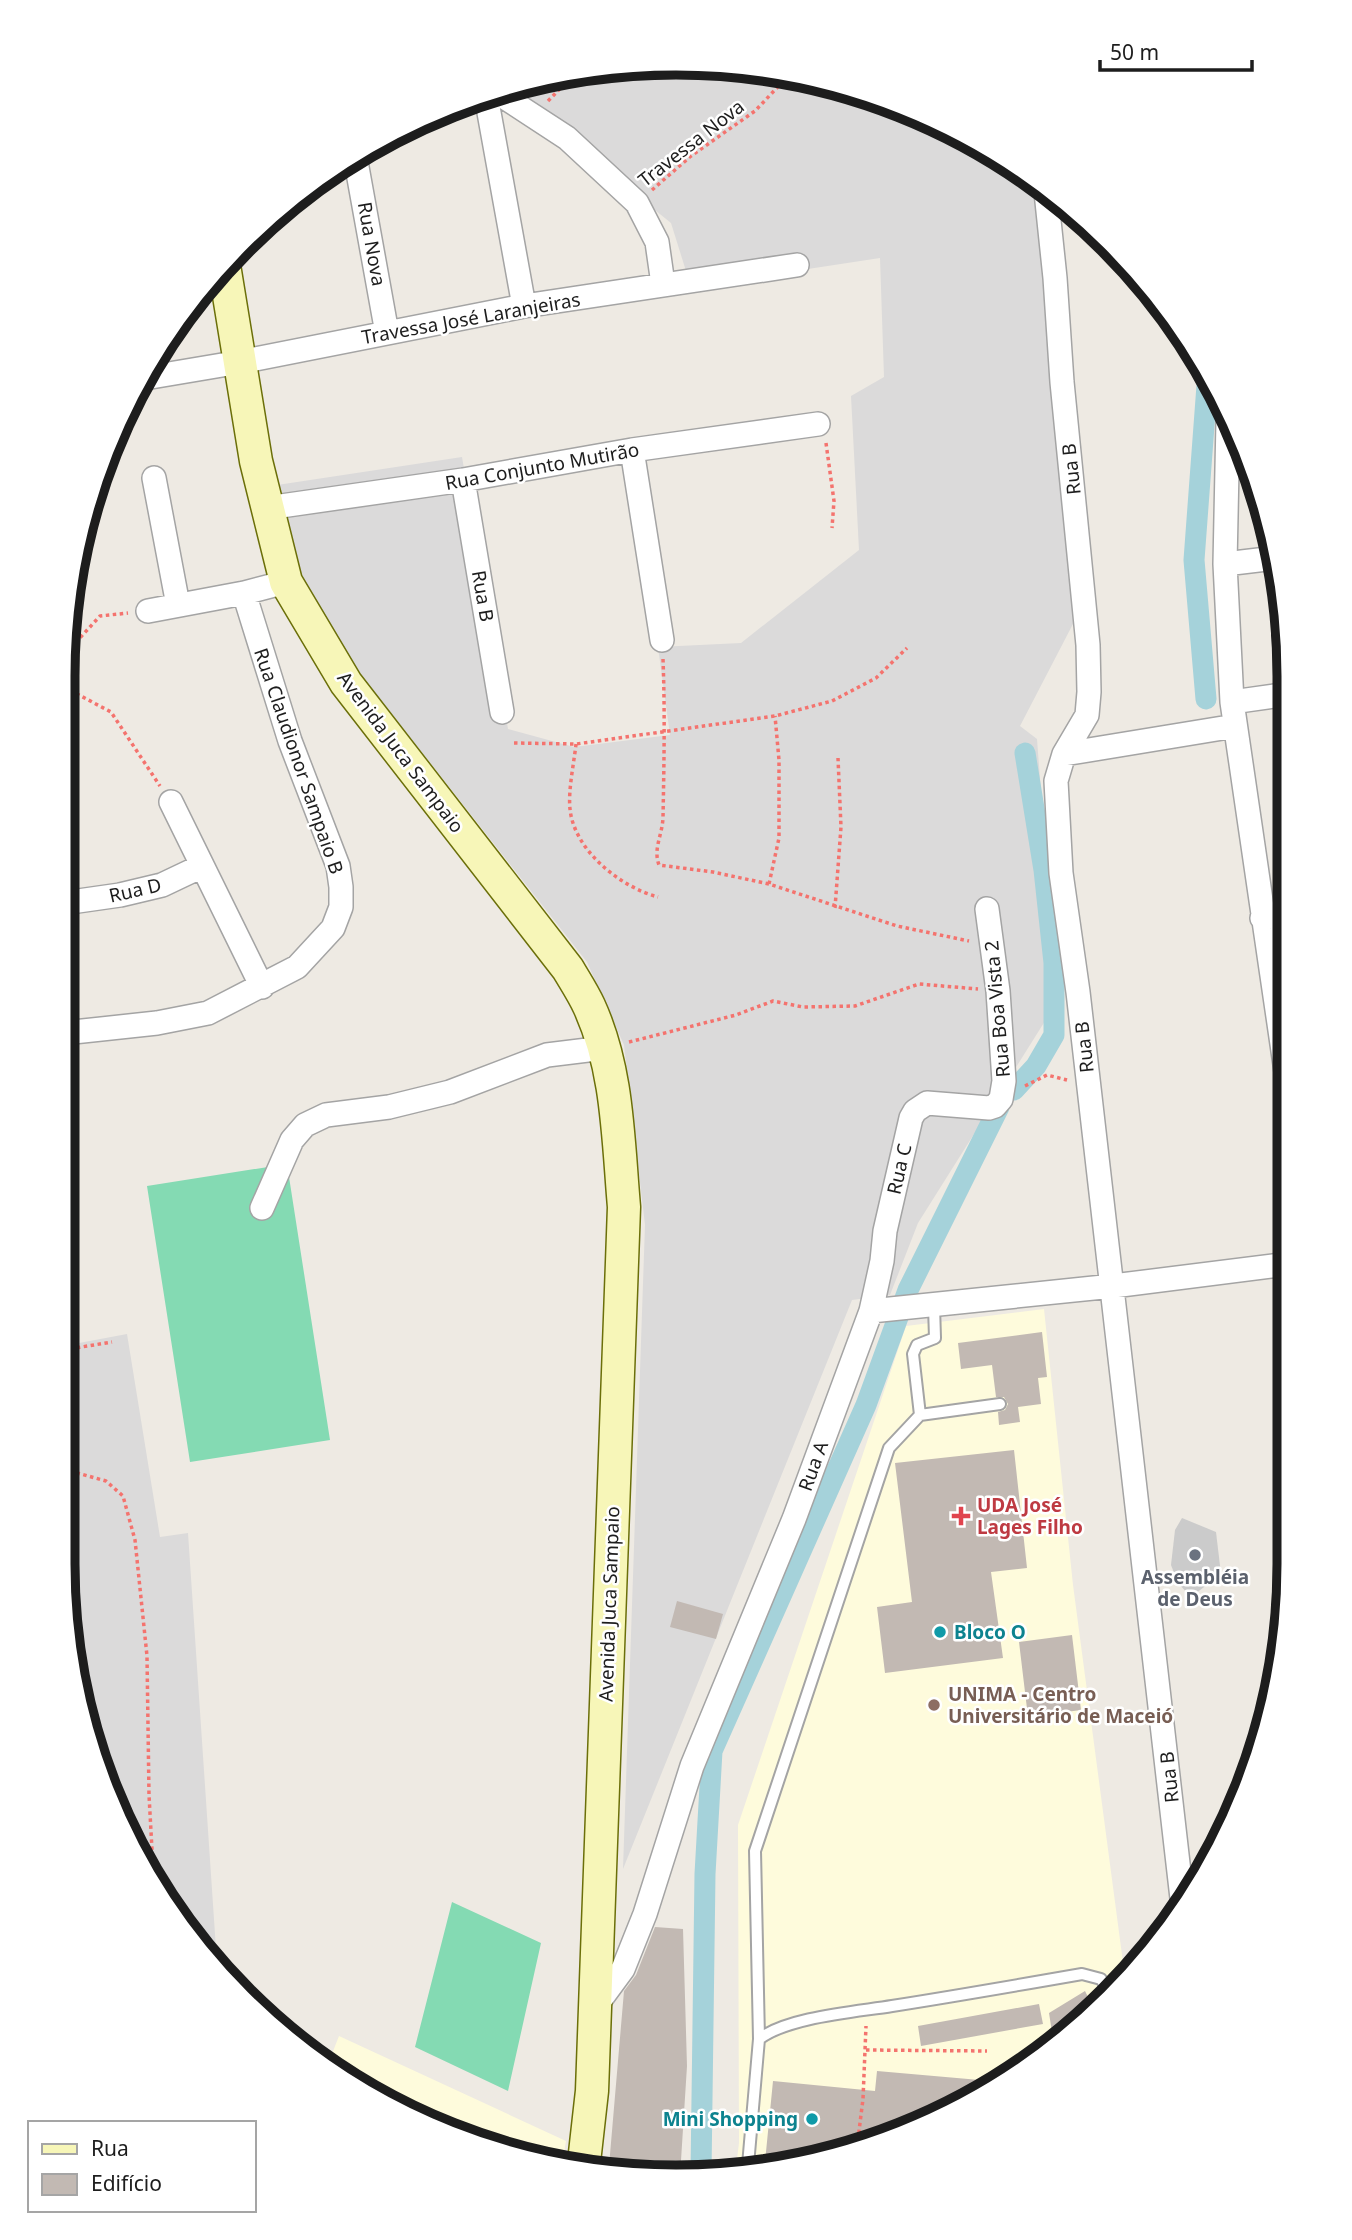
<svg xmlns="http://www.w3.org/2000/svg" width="1352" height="2240" font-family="'Noto Sans',sans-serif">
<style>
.residential{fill:#dbdada}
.education{fill:#fefbdc}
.religious{fill:#cbcbcb}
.pitch{fill:#84dab3}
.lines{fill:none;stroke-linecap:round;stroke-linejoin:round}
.canal{stroke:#a5d2da;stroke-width:21}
.building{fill:#c2b9b3}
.lane-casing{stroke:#a4a4a4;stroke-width:14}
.street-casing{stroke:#a4a4a4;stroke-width:26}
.secondary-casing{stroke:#6b6f09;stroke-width:35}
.path{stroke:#f4736e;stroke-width:3.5;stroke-dasharray:3.5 3.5;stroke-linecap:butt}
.lane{stroke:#fff;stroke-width:10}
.street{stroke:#fff;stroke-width:23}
.secondary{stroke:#f7f6b8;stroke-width:32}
.health-dot{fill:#e0444e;stroke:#fff;stroke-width:2.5}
.worship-dot{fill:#6b7280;stroke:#fff;stroke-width:2.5}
.culture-dot{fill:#0f9aa8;stroke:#fff;stroke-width:2.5}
.education-dot{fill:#8d6e63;stroke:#fff;stroke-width:2.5}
.labels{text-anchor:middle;stroke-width:5;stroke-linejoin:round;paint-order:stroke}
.street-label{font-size:19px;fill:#1d1d1d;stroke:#fff}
.health-label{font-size:19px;font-weight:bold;fill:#be3a42;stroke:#fff;text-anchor:start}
.worship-label{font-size:19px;font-weight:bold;fill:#5b616d;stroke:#fff}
.culture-label{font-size:19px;font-weight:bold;fill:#0d838f;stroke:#fff;text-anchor:start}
.education-label{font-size:19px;font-weight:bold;fill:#785e54;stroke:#fff;text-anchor:start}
.rim{fill:none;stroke:#1d1d1d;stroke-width:9}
</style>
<rect width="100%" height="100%" fill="#eeeae3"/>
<path class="residential" d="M676 63 796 75 911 110 1017 167 1040 187 1074 622 1020 726 1037 739 1057 1002 918 1223 890 1295 852 1300 623 1869 645 1225 624 1045 587 962 298 595 264 487 462 457 508 729 574 747 670 735 658 647 741 643 859 550 851 396 884 377 880 258 691 287 671 223 506 90 557 75Z
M64 770 79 884 64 886Z
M127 1334 160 1537 188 1533 217 1964 189 1937 95 1761 63 1564V1346Z"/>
<path class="education" d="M1044 1309 1073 1585 1124 1970 1049 2051 873 2145 736 2167 739 2143 738 1825 906 1326Z
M339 2036 566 2141 563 2158 479 2145 328 2064Z"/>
<path class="religious" d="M1182 1518 1216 1532 1221 1574 1191 1597 1178 1583 1171 1565 1175 1530Z"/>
<path class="pitch" d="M287 1164 330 1440 190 1462 147 1186Z
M452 1902 541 1943 508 2091 415 2047Z"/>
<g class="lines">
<path class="canal" d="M1206 699 1194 560 1208 372
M1014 1090 1036 1066 1054 1035V963L1044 870 1025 753
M701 2173 705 1874 712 1751 866 1405 908 1290 999 1107"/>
</g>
<path class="building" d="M1042 1332 1047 1377 1038 1378 1041 1404 1018 1407 1020 1422 999 1425 998 1412 1005 1410 1008 1404 1004 1397H996L992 1365 961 1369 958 1343Z
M1014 1450 1027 1568 991 1572 1003 1658 885 1673 877 1607 912 1602 895 1463Z
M677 1601 723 1614 716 1639 670 1627Z
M1072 1635 1081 1710 1028 1717 1019 1642Z
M655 1927 683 1929 687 2066 680 2176 676 2177 609 2166 624 1991 636 1975Z
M1085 1991 1092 2005 1054 2045 1049 2013Z
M1039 2004 1043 2024 921 2046 918 2026Z
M877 2071 991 2081 873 2145 765 2162 773 2081 875 2091Z"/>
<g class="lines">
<g class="lane-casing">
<path id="lane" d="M920 1415 913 1354 917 1345 935 1338 934 1306
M759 2039 755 1851 889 1448 920 1415 1000 1404
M748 2165 759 2039C788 2017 855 2012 892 2006 956 1996 1019 1985 1082 1974L1101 1979 1107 1989"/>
</g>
<g class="street-casing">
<path id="street" d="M498 93 567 138 637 203 657 242 663 284
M486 96 524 306
M355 156 387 333
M1046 192 1055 278 1062 382 1088 645 1089 692 1087 715 1064 754 1056 781 1061 873 1078 992 1183 1907
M145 378 240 362 524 306 797 265
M1228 421 1225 564 1232 702 1288 1085
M632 450 662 640
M154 478 178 605
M463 480 502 712
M267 508 463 480 632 450 818 424
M1225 564 1275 558
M148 611 244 593
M1232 702 1288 694
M1064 754 1235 726
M171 802 262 987
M64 903 120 895 162 885 202 866
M1262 918 1288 915
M64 1033 157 1023 208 1013 297 967 333 928 341 907V887L338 866 290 741 244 593 286 582
M262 1208 292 1140 305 1125 326 1115 389 1107 450 1092 547 1055 604 1048
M871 1311 1113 1286 1288 1264
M595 2007 623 1969 645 1914 692 1766 794 1519 871 1311 882 1261 885 1231 911 1118 915 1111 927 1103 989 1108 995 1106 1001 1099 1004 1081 998 991 987 909"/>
</g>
<g class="secondary-casing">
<path id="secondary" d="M224 265 256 461 286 582 346 683 568 969C575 981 583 993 589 1006 618 1069 618 1139 624 1207L592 2091 584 2162"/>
</g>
<path class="path" d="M548 101 575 73
M652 190 691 156 755 111 790 74
M826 443 834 501 832 528
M663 659C665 712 664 765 663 818 662 836 653 849 659 865L713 872 769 884 897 926 969 941
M64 676 78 640 100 616 128 613
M64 687 111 712 160 786
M514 743 576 744 775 716 832 701 876 678 907 648
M576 744C574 763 568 790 570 809 574 850 620 887 658 897
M769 884 779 838V760L775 716
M835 908 841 827 838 758
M629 1042 736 1015 773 1001 803 1007 855 1006 919 984 978 989
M1025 1086 1047 1075 1067 1080
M63 1350 112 1342
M63 1469 106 1481 123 1496 135 1540 147 1656 149 1795 153 1868
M866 2050 987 2051
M857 2147 863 2099 866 2026"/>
<use href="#lane" class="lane"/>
<use href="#street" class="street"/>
<use href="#secondary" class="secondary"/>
</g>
<path class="health-dot" d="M957.5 1505.5h7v7h7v7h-7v7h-7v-7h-7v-7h7z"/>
<circle class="worship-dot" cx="1195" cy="1555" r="7"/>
<g class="culture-dot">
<circle cx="940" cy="1632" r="7"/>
<circle cx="812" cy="2119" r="7"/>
</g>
<circle class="education-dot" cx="934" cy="1705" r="7"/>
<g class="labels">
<g class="street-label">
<text transform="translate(691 143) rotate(-38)" y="7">Travessa Nova</text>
<text transform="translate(372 244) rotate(80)" y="7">Rua Nova</text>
<text transform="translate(471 318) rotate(-10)" y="7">Travessa José Laranjeiras</text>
<text transform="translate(542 466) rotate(-10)" y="7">Rua Conjunto Mutirão</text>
<text transform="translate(1071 469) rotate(-96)" y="7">Rua B</text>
<text transform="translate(483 596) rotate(80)" y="7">Rua B</text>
<text transform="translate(401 752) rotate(53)" y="7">Avenida Juca Sampaio</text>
<text transform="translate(299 761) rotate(71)" y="7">Rua Claudionor Sampaio B</text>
<text transform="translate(135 890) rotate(-13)" y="7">Rua D</text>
<text transform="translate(997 1009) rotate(-95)" y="7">Rua Boa Vista 2</text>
<text transform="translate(1084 1047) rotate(-96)" y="7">Rua B</text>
<text transform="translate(899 1169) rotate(-77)" y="7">Rua C</text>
<text transform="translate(813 1466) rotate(-70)" y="7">Rua A</text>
<text transform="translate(609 1604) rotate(-88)" y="7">Avenida Juca Sampaio</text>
<text transform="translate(1169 1777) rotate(-96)" y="7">Rua B</text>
</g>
<g class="health-label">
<text x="977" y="1512">UDA José<tspan x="977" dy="22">Lages Filho</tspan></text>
</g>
<g class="worship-label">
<text x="1195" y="1584">Assembléia<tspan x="1195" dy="22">de Deus</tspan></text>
</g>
<g class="culture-label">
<text x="954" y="1639">Bloco O</text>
<text x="798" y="2126" text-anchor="end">Mini Shopping</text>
</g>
<g class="education-label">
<text x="948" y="1701">UNIMA - Centro<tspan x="948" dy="22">Universitário de Maceió</tspan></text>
</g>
</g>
<path d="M0 0H1352V2240H0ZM676 75H676A601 601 0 0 1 1277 676V1564A601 601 0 0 1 676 2165H676A601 601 0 0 1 75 1564V676A601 601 0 0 1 676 75Z" fill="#fff" fill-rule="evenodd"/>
<path class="rim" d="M676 75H676A601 601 0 0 1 1277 676V1564A601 601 0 0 1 676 2165H676A601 601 0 0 1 75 1564V676A601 601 0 0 1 676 75Z"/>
<rect x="28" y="2121" width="228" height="91" fill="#ffffff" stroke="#a5a5a5" stroke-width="2"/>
<rect x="42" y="2144" width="35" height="10" fill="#f7f6b8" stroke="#a5a5a5" stroke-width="2"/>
<text x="91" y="2156" font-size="21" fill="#1d1d1d">Rua</text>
<rect x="42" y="2174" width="35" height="21" fill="#c2b9b3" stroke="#a5a5a5" stroke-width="2"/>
<text x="91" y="2191" font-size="21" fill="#1d1d1d">Edifício</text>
<path d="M1100 60v10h152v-10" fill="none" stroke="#1d1d1d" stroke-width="3.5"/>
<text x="1110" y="60" font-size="21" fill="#1d1d1d" stroke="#ffffff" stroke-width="5" paint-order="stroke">50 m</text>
</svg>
